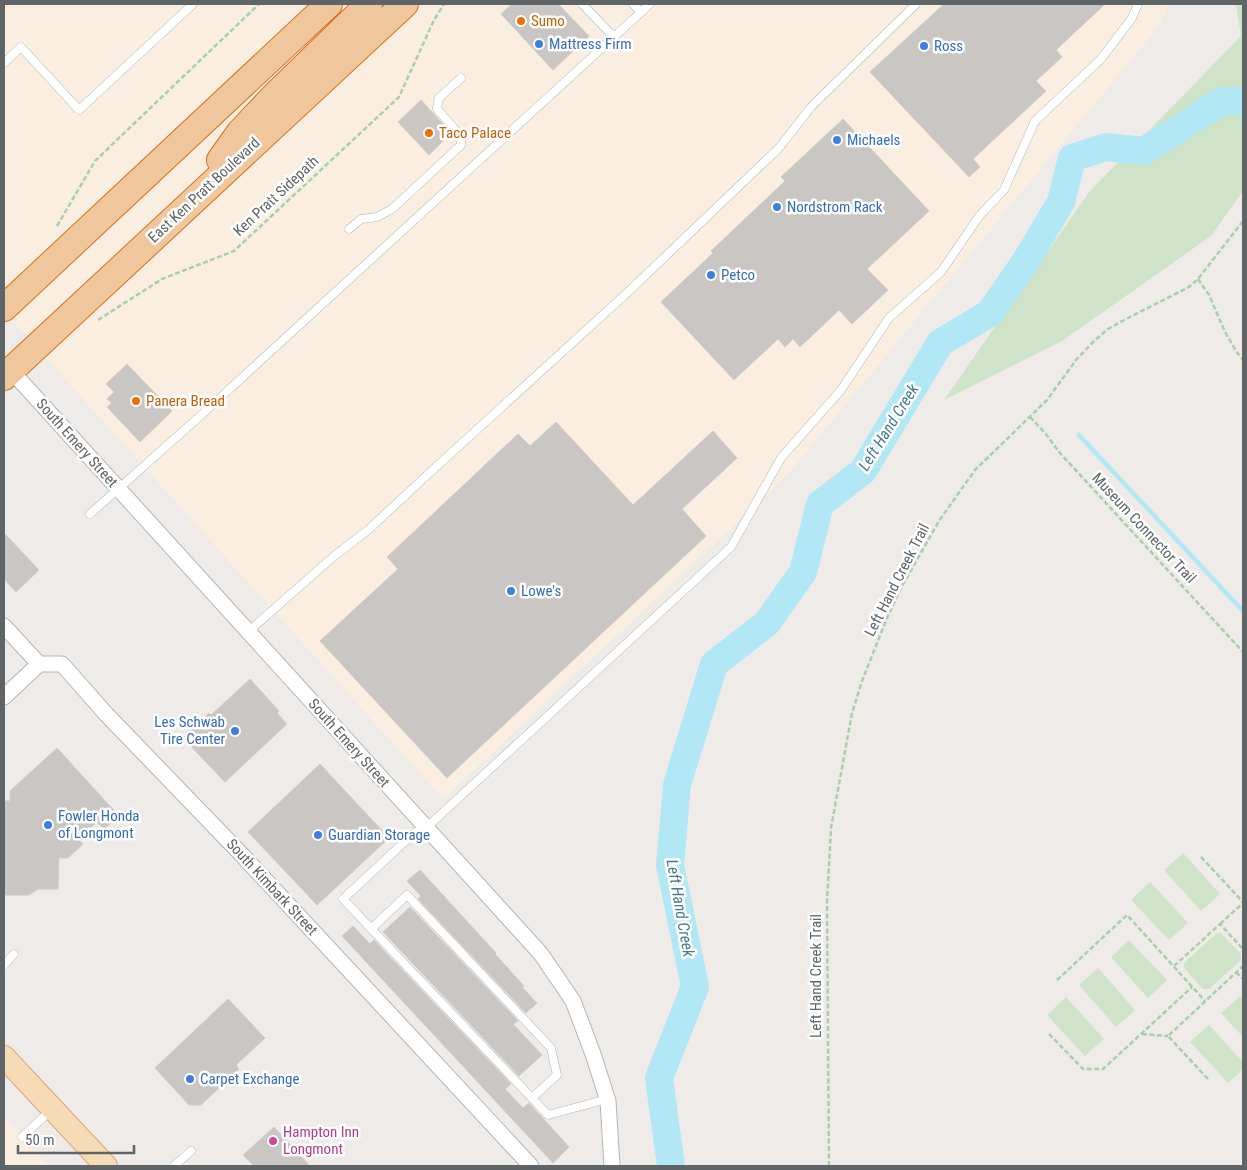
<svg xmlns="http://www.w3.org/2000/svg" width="1247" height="1170" font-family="'Roboto Condensed',sans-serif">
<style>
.commercial{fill:#faeee1}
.green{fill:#cee3c8}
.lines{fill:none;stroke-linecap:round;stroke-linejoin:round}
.stream{stroke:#b2e8f5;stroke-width:4.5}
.river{stroke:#b2e8f5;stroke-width:28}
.building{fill:#cac6c4;stroke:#d3ccc6}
.lane-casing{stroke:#b2b6b8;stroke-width:9}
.street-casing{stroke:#b2b6b8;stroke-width:17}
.primary-casing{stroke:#e0a56f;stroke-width:24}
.highway-casing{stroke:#d9701d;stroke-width:28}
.path{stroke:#a9cfaa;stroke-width:2.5;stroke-dasharray:5 2.5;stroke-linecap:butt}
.lane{stroke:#fff;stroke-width:8}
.street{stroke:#fff;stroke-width:15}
.primary{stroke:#f5dbb6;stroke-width:22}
.highway{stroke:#f0c79d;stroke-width:26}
.food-dot{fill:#e8710a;stroke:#fff;stroke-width:2}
.shop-dot{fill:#3f7fe0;stroke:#fff;stroke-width:2}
.hotel-dot{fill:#d1479c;stroke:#fff;stroke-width:2}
.labels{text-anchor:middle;stroke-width:5;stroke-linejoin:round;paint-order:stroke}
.food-label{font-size:15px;fill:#c56008;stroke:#fff;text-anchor:start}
.shop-label{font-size:15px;fill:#366cbe;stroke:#fff;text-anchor:start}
.street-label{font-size:15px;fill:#5f6466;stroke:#fff}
.hotel-label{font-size:15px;fill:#b23c85;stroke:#fff;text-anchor:start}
.water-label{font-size:16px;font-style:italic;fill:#467a8d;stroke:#fff}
</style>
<rect width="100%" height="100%" fill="#efebe8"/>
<path class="commercial" d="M4 4H1169L1160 25 788 474 443 799 4 311Z
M4 1117 49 1166H4Z"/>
<path class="green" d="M1236 4H1243V191L1211 236 1062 341 944 400 1090 191 1241 36Z
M1183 853 1220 894 1201 911 1164 870Z
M1150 882 1188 923 1169 940 1131 900Z
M1217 933H1221L1241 954V960L1209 989H1203L1184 968V963Z
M1129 940 1167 980 1148 998 1111 957Z
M1098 968 1135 1010 1116 1027 1079 985Z
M1240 996 1243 999V1037L1221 1013Z
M1066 997 1104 1039 1085 1056 1047 1015Z
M1209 1025 1243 1062V1069L1228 1083 1190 1042Z"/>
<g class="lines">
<path class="stream" d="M1079 435 1243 611"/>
<path class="river" d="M671 1166 659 1078 695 987 670 865 677 785 714 664 767 623 803 572 820 504 863 471 940 343 990 313 1027 259 1061 202 1072 158 1106 147 1144 151 1222 101H1243"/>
</g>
<path class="building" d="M512 4H558L589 36 553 70 501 14Z
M944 4H1105L1056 50 1062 57 1036 81 1046 91 973 159 980 167 969 177 870 72Z
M421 100 451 133 429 155 398 122Z
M843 119 929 211 867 269 888 290 852 324 839 310 800 347 793 339 785 347 778 339 734 380 661 302 713 253 711 251 785 181 781 177Z
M127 364 172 411 140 442 107 407 112 403 107 399 114 392 106 384Z
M556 422 633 505 713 431 737 458 682 509 706 536 447 778 320 641 398 569 387 557 518 434 530 446Z
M4 533 39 570 16 592 4 579Z
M250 679 279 711 277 713 287 724 225 782 183 738 209 713 211 715Z
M57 748 119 816 104 829 97 822 78 839 83 844 68 858H59L58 889H38L29 895H4V801H10V791Z
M320 764 389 838 317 905 248 832Z
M420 870 496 953 495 954 524 986 522 987 537 1003 526 1013 418 899 421 896 407 881Z
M410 907 518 1021 513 1024 542 1055 519 1076 383 932Z
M353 926 370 944 374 940 511 1084 505 1089 523 1108 529 1103 569 1147 553 1163 342 936Z
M228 999 265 1038 236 1065 239 1069 201 1105H189L155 1068Z
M274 1127 310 1166H254L243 1155Z"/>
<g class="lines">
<g class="lane-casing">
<path id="lane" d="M582 4 614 37
M633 4 641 12
M4 63 21 47 79 110 193 4
M349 229 361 219 377 217 392 209 461 145V136L437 109 439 98 461 78
M90 514 199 417 650 4
M248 632 333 557 368 530 437 466 628 292 779 148 811 107 916 4
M371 929 407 895 551 1048 557 1075 532 1098
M4 965 14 954
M607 1099 548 1115 343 899 414 833 426 828 731 547 781 458 841 390 889 318 941 272 980 215 1004 190 1035 121 1101 59 1132 18 1138 4
M22 1137 51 1110
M174 1166 191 1151"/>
</g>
<g class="street-casing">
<path id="street" d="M7 366 541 954 573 1001 593 1054 608 1101 612 1166
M4 626 39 664H62L106 714 244 857 531 1166
M4 697 39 664"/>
</g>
<g class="primary-casing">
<path id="primary" d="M4 1057 106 1166"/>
</g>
<g class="highway-casing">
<path id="highway" d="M220 160 240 132 275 95 369 4
M4 308 329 4
M4 377 405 4"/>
</g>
<path class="path" d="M57 226 95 161 259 4
M1198 279 1209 295 1225 332 1236 351 1243 360
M98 320 162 279 234 251 399 97 434 20 444 4
M1030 417 1046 434 1059 452 1243 652
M1201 857 1243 902
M1220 924 1243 903
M1174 966 1220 924 1243 949
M1236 972 1243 979
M1057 980 1127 915 1205 1001
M1049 1034 1083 1069H1103L1192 987
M1142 1034 1168 1036
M1208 1079 1168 1036 1243 966
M829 1166 827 902 831 828 852 713 862 681 887 618 901 588 939 521 975 470 1047 400 1076 360 1093 342 1108 329 1126 319 1189 287 1198 279 1243 221"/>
<use href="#lane" class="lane"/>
<use href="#street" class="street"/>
<use href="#primary" class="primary"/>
<use href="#highway" class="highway"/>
</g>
<g class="food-dot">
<circle cx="521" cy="21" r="5"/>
<circle cx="429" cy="133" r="5"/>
<circle cx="136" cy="401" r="5"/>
</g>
<g class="shop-dot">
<circle cx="539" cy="44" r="5"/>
<circle cx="924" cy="46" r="5"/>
<circle cx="837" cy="140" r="5"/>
<circle cx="777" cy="207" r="5"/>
<circle cx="711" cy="275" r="5"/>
<circle cx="511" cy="591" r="5"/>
<circle cx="235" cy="731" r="5"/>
<circle cx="48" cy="825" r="5"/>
<circle cx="318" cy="835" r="5"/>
<circle cx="190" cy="1079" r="5"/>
</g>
<circle class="hotel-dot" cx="273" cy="1141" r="5"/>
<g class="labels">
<g class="food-label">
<text x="531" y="26">Sumo</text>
<text x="439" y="138">Taco Palace</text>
<text x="146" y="406">Panera Bread</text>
</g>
<g class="shop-label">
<text x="549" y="49">Mattress Firm</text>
<text x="934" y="51">Ross</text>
<text x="847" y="145">Michaels</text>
<text x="787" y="212">Nordstrom Rack</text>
<text x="721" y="280">Petco</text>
<text x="521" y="596">Lowe's</text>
<text x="225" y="727" text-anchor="end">Les Schwab<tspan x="225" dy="17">Tire Center</tspan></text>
<text x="58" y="821">Fowler Honda<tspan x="58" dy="17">of Longmont</tspan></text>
<text x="328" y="840">Guardian Storage</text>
<text x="200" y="1084">Carpet Exchange</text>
</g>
<g class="street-label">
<text transform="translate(204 190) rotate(-43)" y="5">East Ken Pratt Boulevard</text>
<text transform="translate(276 196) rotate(-43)" y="5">Ken Pratt Sidepath</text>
<text transform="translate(77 443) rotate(48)" y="5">South Emery Street</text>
<text transform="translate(1144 528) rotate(47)" y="5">Museum Connector Trail</text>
<text transform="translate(897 580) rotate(-63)" y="5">Left Hand Creek Trail</text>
<text transform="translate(349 743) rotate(48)" y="5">South Emery Street</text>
<text transform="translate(272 887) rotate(47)" y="5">South Kimbark Street</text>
<text transform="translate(816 976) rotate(-90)" y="5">Left Hand Creek Trail</text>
</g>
<g class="hotel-label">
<text x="283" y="1137">Hampton Inn<tspan x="283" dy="17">Longmont</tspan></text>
</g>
<g class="water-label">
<text transform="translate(888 427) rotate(-58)" y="6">Left Hand Creek</text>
<text transform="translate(681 908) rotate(80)" y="6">Left Hand Creek</text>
</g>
</g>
<rect width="1247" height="1170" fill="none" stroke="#5f6466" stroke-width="10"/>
<path d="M18 1145v8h116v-8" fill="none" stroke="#5f6466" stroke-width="2.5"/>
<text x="25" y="1145" font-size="15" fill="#5f6466" stroke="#ffffff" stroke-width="4" paint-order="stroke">50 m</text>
</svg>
